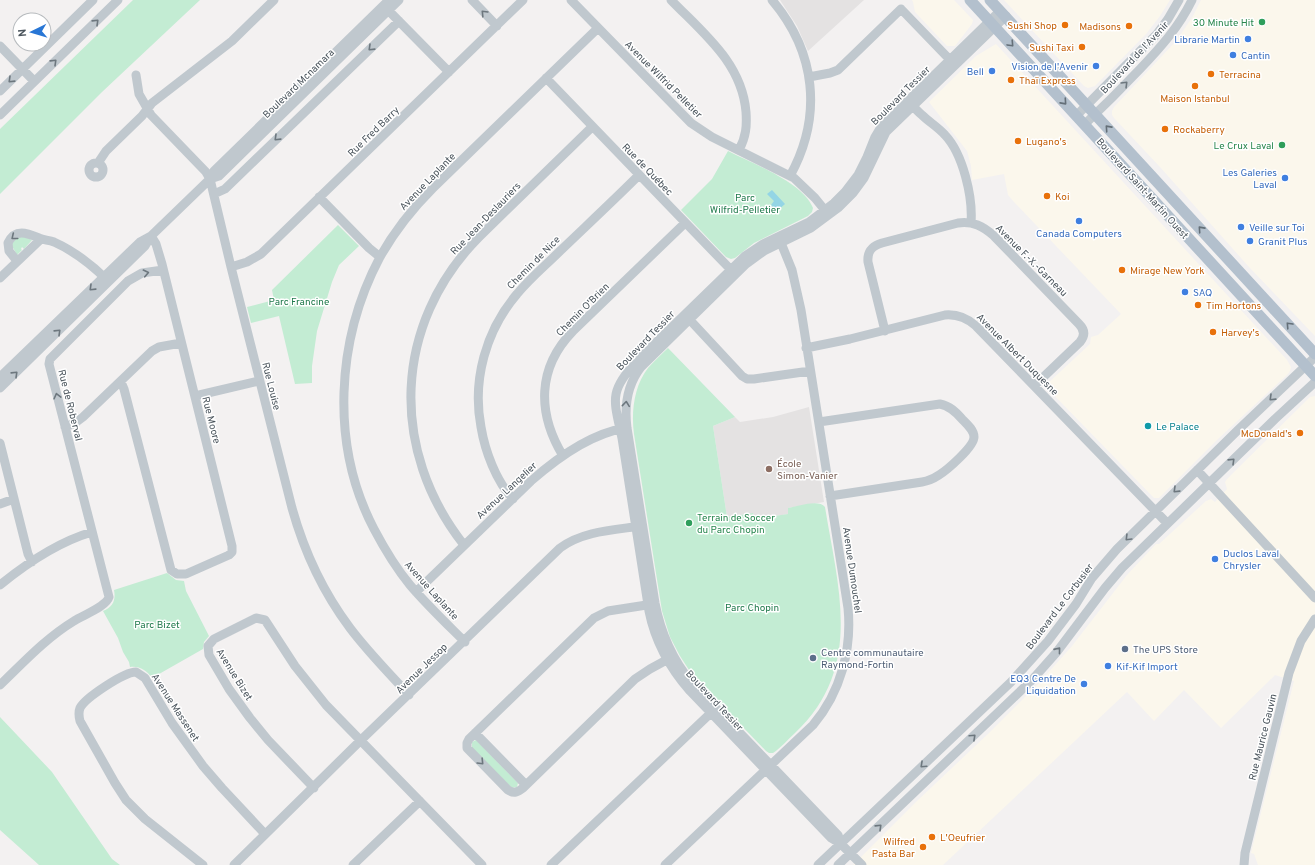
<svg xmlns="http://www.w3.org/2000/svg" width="1315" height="865" font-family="Overpass,sans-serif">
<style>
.commercial{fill:#fbf7ec}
.education{fill:#e4e2e2}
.green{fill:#c3ecd3}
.water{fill:#94d5e5}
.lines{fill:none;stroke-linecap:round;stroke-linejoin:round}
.minor{stroke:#c0c8ce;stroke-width:9}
.major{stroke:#b3c0cd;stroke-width:11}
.oneway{stroke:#6d777e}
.oneway2{stroke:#646f78}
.leisure-dot{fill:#2e9e5b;stroke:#fff;stroke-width:1.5}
.food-dot{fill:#e8710a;stroke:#fff;stroke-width:1.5}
.shop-dot{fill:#3f7fe0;stroke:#fff;stroke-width:1.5}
.culture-dot{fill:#0f9aa8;stroke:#fff;stroke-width:1.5}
.education-dot{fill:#8d6e63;stroke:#fff;stroke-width:1.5}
.service-dot{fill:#5c6f8a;stroke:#fff;stroke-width:1.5}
.labels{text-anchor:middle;stroke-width:3;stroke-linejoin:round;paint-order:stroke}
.leisure-label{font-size:10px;fill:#27864d;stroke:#fff;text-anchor:end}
.food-label{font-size:10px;fill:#c56008;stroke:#fff;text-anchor:start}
.shop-label{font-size:10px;fill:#366cbe;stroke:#fff;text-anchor:start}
.street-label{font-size:10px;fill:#4a545c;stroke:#fff}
.park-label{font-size:10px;fill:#1f794b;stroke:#fff}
.culture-label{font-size:10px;fill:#0d838f;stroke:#fff;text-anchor:start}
.education-label{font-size:10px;fill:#785e54;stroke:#fff;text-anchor:start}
.service-label{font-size:10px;fill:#4e5e75;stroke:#fff;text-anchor:start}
</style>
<rect width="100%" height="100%" fill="#f3f1f1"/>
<path class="commercial" d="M912 0H954L973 20 972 24 955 46H947L915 12 913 2Z
M1004 0H1170L1160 16 1146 34 1095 86 1088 88 1084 86Z
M1201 0H1315V336L1249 267 1160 167 1114 118 1112 115V111L1114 107 1177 40 1193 16Z
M996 44 1287 360 1291 367 1290 371 1288 374 1218 439 1159 498H1154L1047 388 1046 385 1090 344 1091 337 1098 335 1121 314 1014 202 1008 195 1004 174 972 180 971 166 967 151 929 102 976 56Z
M1315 396V865H1258L1254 854 1251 853 1294 681 1275 675 1221 728 1184 690 1154 721 1127 692 943 865H853L917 801 989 733 1039 683 1072 646 1127 575 1156 544H1159L1206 501 1211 499 1215 502 1227 489 1225 482 1227 479 1310 397Z"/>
<path class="education" d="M780 0H864L808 51 797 26Z
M809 407 824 502 788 508 789 514 754 519 753 513 727 517 713 426 735 417 740 422 773 417Z"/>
<path class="green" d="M133 0H200L102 92 0 194V129Z
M728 151C751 163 803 182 813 208L812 212 808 216 754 243 735 258 731 259 726 257 681 210 712 179Z
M338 225 359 246 339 265 332 282 317 331 312 366V383L295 384 279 316 251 323 247 307 274 300 272 290Z
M20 235 32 240 24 249 22 247 21 249 22 250 17 255 11 244Z
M668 348 735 417 713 426 727 517 753 513 754 519 788 514V508C798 506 819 499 825 507 838 588 864 668 795 733 788 739 781 748 773 753H769L766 751 691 673 680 656 670 637 662 611 634 434C631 412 634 386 648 368 654 361 661 355 668 348Z
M167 573 176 580 184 581 186 591 209 636 204 642 203 649 152 678C146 670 140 666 130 667L129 662 123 652 118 638 103 611C113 607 116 600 114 590Z
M0 717 52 772 112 859 120 865H39L0 830Z
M476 740 518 783 517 787 512 788 472 748V742Z"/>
<path class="water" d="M772 190 785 204 777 211 771 205 774 201 767 194Z"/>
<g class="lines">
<path class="minor" d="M472 0 497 26
M571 0 691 123 712 137 794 178 815 198 828 214
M671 0C703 33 742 63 746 112 747 126 746 137 739 150
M772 0C816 52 823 116 790 176
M384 6 449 72
M0 46 34 81
M136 75 139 94 151 115 206 172 210 179 231 267 292 508C304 551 323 592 350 628 368 652 389 673 409 695
M809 77 830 73 838 70 901 9 954 64
M546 78 734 273
M0 91 93 0
M909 102C913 106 917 111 922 115 929 122 938 127 945 135 963 154 973 197 971 223
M0 115 118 0
M1077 115 1157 34 1168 19 1179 0
M1085 124C1104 106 1122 88 1140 69 1160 48 1179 27 1192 0
M98 163 106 151 142 116 152 103 232 41 274 0
M89 170a7 7 0 1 1 14 0a7 7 0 1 1-14 0Z
M210 179 219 176 399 0
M214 194 225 189 399 21
M319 197 369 248 380 257
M17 261 9 251 8 243C15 228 27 233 39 238 43 240 49 240 54 242 74 251 92 265 107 280
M231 267 247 262 261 254 523 0
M0 278 41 239
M689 319 742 376 747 379H754L810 371
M885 331 868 262C867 251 872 246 882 243L958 223C973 221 983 226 994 236L1079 324C1085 330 1085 336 1080 342L1034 386
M806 348 850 339 945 315C957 314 967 318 976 326L1167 523
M0 377 140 242 151 236
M121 382 124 389 171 570 177 574H186L229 555 232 552V546L162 264 156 244 151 236
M0 388 145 246 151 236 210 179 214 171 389 0
M195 396 259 381
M819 422 940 404C950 406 956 412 962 419 967 424 974 430 974 437 974 447 947 470 939 475 933 479 928 481 922 482L830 496
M65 427 75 423 83 417 152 351 159 347 181 343
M0 443 28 554 32 562
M563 456C537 413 537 368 573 331L685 223
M1197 470 1315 598
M513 499C496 481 485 451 481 427 472 380 486 330 517 294 530 278 546 265 560 251 586 226 613 201 639 175
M0 504 14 499
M464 545C389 450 393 324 479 237L592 127
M0 585C27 563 58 542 92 532
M416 592 531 481C557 458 590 434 625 428
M653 604 608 611 594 618 469 739 467 743V748L508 790C514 794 518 792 523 788L635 679 650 669 672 657
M465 642C446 623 427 605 410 585 396 568 384 548 374 529 330 445 336 340 380 257 394 232 413 208 433 188L598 28
M0 685C24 662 46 638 74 621 83 615 106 607 109 597L49 364 50 359 128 281 142 273 163 270
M475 733 526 785
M314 788 268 740 250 718 229 689 209 655 208 646 214 639 256 618 265 620 295 666 326 705 482 865
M841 844 838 835 692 683C672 659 661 634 655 603L627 428C624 405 627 385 641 367L746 264 764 251 811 228 838 208 853 193 864 178 886 132 1006 16
M203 865 145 819 126 800 115 783 80 721C79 717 78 713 80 708 85 698 124 672 136 672L145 678 172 723 203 766 222 788 265 834
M234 865 360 741 560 548C583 531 614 530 641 526
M353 865 420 801
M551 865 715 709
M665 865 813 725C841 692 852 649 848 608L801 310 792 270 779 238
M818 865 1011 682 1048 641 1076 604 1092 578 1117 549 1238 430 1315 357
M838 865 1032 680 1056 653 1105 588 1122 568 1275 419 1315 382
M862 865 841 844 831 838 690 691C669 667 655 641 649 611L622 438C614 400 608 392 637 361L745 256 763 244 809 222 834 203 845 192 858 175 867 157 875 137 881 127 1000 11
M1244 865 1245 853 1289 673 1301 641 1315 619"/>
<path class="major" d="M970 0 1315 376
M990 0 1315 354"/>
</g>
<defs><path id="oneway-chevron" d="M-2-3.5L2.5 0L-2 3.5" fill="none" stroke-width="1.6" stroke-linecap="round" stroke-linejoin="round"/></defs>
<g class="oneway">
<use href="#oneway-chevron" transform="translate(484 13) rotate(-134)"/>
<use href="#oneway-chevron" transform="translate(96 22) rotate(-44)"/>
<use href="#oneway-chevron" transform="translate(371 48) rotate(136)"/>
<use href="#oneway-chevron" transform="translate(54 62) rotate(-44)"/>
<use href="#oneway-chevron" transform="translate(11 80) rotate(136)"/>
<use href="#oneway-chevron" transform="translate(1125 84) rotate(-45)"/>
<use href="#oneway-chevron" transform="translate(277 138) rotate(136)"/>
<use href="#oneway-chevron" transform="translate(14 237) rotate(141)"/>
<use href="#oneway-chevron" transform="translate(146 273) rotate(-12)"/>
<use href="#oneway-chevron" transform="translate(92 288) rotate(136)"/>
<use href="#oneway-chevron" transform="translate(58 332) rotate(-44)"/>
<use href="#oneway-chevron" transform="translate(15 374) rotate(-44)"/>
<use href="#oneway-chevron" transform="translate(57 396) rotate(-104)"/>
<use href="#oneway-chevron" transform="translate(1272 398) rotate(136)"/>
<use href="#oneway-chevron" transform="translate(626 404) rotate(-84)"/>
<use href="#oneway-chevron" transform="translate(1232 461) rotate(-44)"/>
<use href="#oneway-chevron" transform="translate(1176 490) rotate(136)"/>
<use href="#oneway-chevron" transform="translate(1128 538) rotate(135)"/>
<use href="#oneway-chevron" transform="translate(1058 650) rotate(-51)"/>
<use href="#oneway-chevron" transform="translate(973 737) rotate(-43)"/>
<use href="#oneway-chevron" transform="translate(481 762) rotate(46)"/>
<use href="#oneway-chevron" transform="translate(923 765) rotate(137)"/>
<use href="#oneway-chevron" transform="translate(879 827) rotate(-44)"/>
</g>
<g class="oneway2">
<use href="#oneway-chevron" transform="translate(1011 44) rotate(47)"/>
<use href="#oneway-chevron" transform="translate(1064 102) rotate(48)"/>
<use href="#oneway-chevron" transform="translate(1108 128) rotate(-132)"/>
<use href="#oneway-chevron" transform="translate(1201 229) rotate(-132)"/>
<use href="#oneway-chevron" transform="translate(1289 325) rotate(-133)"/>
</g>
<g class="leisure-dot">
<circle cx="1262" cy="22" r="4"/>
<circle cx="1282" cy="145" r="4"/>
<circle cx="689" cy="523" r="4"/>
</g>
<g class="food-dot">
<circle cx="1065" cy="25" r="4"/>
<circle cx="1129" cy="26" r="4"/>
<circle cx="1082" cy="47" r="4"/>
<circle cx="1211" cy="74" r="4"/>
<circle cx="1011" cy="80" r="4"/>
<circle cx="1195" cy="86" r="4"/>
<circle cx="1165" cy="129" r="4"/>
<circle cx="1018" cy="141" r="4"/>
<circle cx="1047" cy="196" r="4"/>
<circle cx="1122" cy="270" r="4"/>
<circle cx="1198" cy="305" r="4"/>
<circle cx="1213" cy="332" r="4"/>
<circle cx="1300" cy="433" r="4"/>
<circle cx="932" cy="837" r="4"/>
<circle cx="923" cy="847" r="4"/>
</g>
<g class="shop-dot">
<circle cx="1248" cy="39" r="4"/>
<circle cx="1233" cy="55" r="4"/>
<circle cx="1096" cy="66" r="4"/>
<circle cx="992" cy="71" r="4"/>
<circle cx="1285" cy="178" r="4"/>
<circle cx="1079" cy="221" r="4"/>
<circle cx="1241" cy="227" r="4"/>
<circle cx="1250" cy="241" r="4"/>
<circle cx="1185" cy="292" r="4"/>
<circle cx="1215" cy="559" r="4"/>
<circle cx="1108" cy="666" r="4"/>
<circle cx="1084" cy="684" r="4"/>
</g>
<circle class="culture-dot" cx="1148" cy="426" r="4"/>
<circle class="education-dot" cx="769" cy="469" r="4"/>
<g class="service-dot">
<circle cx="1125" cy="649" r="4"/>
<circle cx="813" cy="658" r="4"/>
</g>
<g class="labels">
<g class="leisure-label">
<text x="1254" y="26">30 Minute Hit</text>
<text x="1274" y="149">Le Crux Laval</text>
<text x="697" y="521" text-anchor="start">Terrain de Soccer<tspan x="697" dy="12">du Parc Chopin</tspan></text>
</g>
<g class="food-label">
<text x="1057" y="29" text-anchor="end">Sushi Shop</text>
<text x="1121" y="30" text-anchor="end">Madisons</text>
<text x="1074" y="51" text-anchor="end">Sushi Taxi</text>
<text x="1219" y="78">Terracina</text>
<text x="1019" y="84">Thaï Express</text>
<text x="1195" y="102" text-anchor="middle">Maison Istanbul</text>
<text x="1173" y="133">Rockaberry</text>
<text x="1026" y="145">Lugano's</text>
<text x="1055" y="200">Koi</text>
<text x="1130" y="274">Mirage New York</text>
<text x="1206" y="309">Tim Hortons</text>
<text x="1221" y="336">Harvey's</text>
<text x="1292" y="437" text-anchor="end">McDonald's</text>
<text x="940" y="841">L'Oeufrier</text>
<text x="915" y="845" text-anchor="end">Wilfred<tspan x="915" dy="12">Pasta Bar</tspan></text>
</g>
<g class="shop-label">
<text x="1240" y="43" text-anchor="end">Librarie Martin</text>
<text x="1241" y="59">Cantin</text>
<text x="1088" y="70" text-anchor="end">Vision de l'Avenir</text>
<text x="984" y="75" text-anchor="end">Bell</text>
<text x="1277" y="176" text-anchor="end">Les Galeries<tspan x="1277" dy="12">Laval</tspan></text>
<text x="1249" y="231">Veille sur Toi</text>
<text x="1079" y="237" text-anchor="middle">Canada Computers</text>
<text x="1258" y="245">Granit Plus</text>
<text x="1193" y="296">SAQ</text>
<text x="1223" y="557">Duclos Laval<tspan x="1223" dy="12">Chrysler</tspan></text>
<text x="1116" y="670">Kif-Kif Import</text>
<text x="1076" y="682" text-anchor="end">EQ3 Centre De<tspan x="1076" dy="12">Liquidation</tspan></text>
</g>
<g class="street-label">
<text transform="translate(1134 57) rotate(-47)" y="4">Boulevard de l'Avenir</text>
<text transform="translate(664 79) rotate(45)" y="4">Avenue Wilfrid Pelletier</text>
<text transform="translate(298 83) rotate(-44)" y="4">Boulevard Mcnamara</text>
<text transform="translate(900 95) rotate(-45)" y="4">Boulevard Tessier</text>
<text transform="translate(373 131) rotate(-44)" y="4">Rue Fred Barry</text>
<text transform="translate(648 169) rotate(46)" y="4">Rue de Québec</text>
<text transform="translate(427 181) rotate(-46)" y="4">Avenue Laplante</text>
<text transform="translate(1143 188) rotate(48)" y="4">Boulevard Saint-Martin Ouest</text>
<text transform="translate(485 218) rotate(-46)" y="4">Rue Jean-Deslauriers</text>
<text transform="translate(1032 260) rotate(45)" y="4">Avenue F.-X.-Garneau</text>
<text transform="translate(533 262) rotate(-45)" y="4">Chemin de Nice</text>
<text transform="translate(582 309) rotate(-45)" y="4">Chemin O'Brien</text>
<text transform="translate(645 340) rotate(-46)" y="4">Boulevard Tessier</text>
<text transform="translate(1018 354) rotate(45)" y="4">Avenue Albert Duquesne</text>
<text transform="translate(272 386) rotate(76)" y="4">Rue Louise</text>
<text transform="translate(71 405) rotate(76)" y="4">Rue de Roberval</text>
<text transform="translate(212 420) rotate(76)" y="4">Rue Moore</text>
<text transform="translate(506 490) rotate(-43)" y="4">Avenue Langelier</text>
<text transform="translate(853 570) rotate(82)" y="4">Avenue Dumouchel</text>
<text transform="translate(432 590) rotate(48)" y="4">Avenue Laplante</text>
<text transform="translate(1059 606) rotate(-53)" y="4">Boulevard Le Corbusier</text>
<text transform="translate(421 668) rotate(-44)" y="4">Avenue Jessop</text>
<text transform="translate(235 674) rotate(58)" y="4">Avenue Bizet</text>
<text transform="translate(715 700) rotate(47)" y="4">Boulevard Tessier</text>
<text transform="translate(176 707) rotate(57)" y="4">Avenue Massenet</text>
<text transform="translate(1262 737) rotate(-76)" y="4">Rue Maurice Gauvin</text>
</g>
<g class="park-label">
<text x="745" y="201">Parc<tspan x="745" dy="12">Wilfrid-Pelletier</tspan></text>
<text x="299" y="305">Parc Francine</text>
<text x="752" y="611">Parc Chopin</text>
<text x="157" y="628">Parc Bizet</text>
</g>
<g class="culture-label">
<text x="1156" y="430">Le Palace</text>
</g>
<g class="education-label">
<text x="777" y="467">École<tspan x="777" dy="12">Simon-Vanier</tspan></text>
</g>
<g class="service-label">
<text x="1133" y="653">The UPS Store</text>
<text x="821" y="656">Centre communautaire<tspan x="821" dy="12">Raymond-Fortin</tspan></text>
</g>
</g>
<g transform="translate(32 32) rotate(265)"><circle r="19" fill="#ffffff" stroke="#b7bbbe"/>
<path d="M0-3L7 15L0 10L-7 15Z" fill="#2876d5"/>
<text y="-6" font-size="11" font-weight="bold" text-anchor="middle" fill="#4a545c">N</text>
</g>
</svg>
